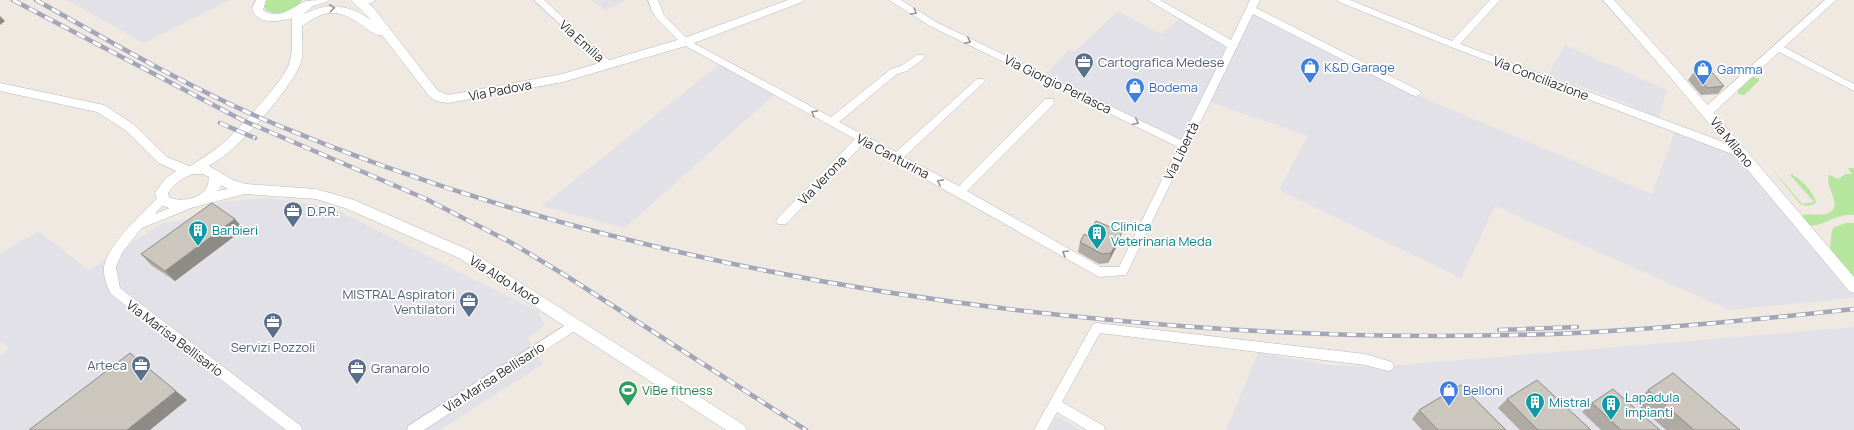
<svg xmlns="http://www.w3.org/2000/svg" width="1854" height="430" font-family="Manrope,sans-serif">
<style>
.industrial{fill:#e3e1e8}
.green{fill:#b6e59e}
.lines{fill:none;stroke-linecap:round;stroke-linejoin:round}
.minor-casing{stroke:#b4b7c1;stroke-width:1}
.tertiary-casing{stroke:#b4b7c1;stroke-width:1}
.minor{fill:#fff;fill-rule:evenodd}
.tertiary{fill:#fff;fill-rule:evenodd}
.rail-casing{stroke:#a3a6b8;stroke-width:4.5}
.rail{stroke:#fff;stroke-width:3;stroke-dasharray:9;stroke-linecap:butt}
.wall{fill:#afaba4}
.shaded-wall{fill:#8e8b86}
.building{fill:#cbc7bf;stroke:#8e8b86}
.oneway{stroke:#969696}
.labels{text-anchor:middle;stroke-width:3.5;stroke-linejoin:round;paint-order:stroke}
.street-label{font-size:13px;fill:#2e2e2e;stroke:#fff}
.service-label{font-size:13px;fill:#4e5e75;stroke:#fff;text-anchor:start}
.shop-label{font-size:13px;fill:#366cbe;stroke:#fff;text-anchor:start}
.culture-label{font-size:13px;fill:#0d838f;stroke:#fff;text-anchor:start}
.leisure-label{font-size:13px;fill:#27864d;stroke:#fff;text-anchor:start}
</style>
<rect width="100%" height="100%" fill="#efe9e1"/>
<path class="industrial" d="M67 0H230L144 43Z
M591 0H627L606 10Z
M1251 10 1417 95 1652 194 1675 131 1737 155 1854 292V298L1729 310 1495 206 1461 278 1279 190 1308 136 1207 101Z
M1118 11 1161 34 1181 18 1230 45 1182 143 1045 75 1069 50 1074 52Z
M1565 45 1667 90 1658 117 1635 109 1633 106 1576 84 1574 85 1548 75Z
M721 63 775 94 625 228 542 206Z
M269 198 331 207 537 311 545 325 528 338 543 364 440 430H0V355L9 349 0 341V254L38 231 89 270 161 224 190 218 222 202Z
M1854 327V430H1226L1258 353 1329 365 1376 367Z
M1056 416 1081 430H1049Z"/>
<path class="green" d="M266 0H302C295 11 275 18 265 9L264 5Z
M1753 77 1759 79V81L1744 95 1738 94V90Z
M1770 166 1802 204 1814 202 1791 176V174C1801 179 1814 192 1816 203L1808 206 1800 204Z
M1848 168H1854V215C1835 213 1822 228 1809 225L1802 217 1803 215C1811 213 1818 216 1826 214 1846 208 1824 188 1829 175L1838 179 1846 174H1852Z
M1846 223H1854V281L1830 249 1832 230 1835 227Z"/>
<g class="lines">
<g class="minor-casing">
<path id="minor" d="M363 0H376L365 6H359V2Z
M534 0H544L611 62 613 64 611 66H605Z
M648 0H658L664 15 688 40 831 117 891 69 901 66 917 55H923L925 57 923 59 907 71 897 74 839 122 896 152 977 79H983L985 81 983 83 904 157 959 186 1045 99H1053L1054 102 1053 105 967 191 1101 267H1119L1178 147 930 26 889 0H901L936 22 1181 140 1227 47 1148 0H1160L1231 40 1250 0H1260L1256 8 1420 91 1421 93 1416 96 1412 95 1253 14 1126 275 1099 277 863 144 786 224H778L776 221 778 218 855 139 682 44 657 19 652 11Z
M1337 0H1350L1452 41 1490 0H1500L1460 44 1745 150 1746 153 1745 156H1737L1451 47 1339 2Z
M1825 0H1836L1784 47 1854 84V91L1779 52 1711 115H1703L1702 112 1703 109Z
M163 195 168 199 155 214 185 202 189 203 190 206 189 209 142 228 136 235 122 253 116 267 120 288 301 426 302 430H286L111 294C107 286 103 276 104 267 109 242 142 215 159 196Z
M575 319 579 320 581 324 579 328 424 430H407L408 426Z
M1097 323 1365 354 1392 362 1394 366 1392 370 1388 371 1365 365 1100 333 1062 402 1104 426 1105 430H1087L1057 412 1047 430H1034L1093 324Z"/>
</g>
<g class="tertiary-casing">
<path id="tertiary" d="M256 0H266L263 10C279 21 292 7 306 1 313 0 322 0 328 0L327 2 313 6 303 15C327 1 349 5 371 20L351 0H363L373 7 438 91 448 95 562 74 684 38 788 0H803L802 2 689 45 563 82 448 103 436 101 430 97 382 35C372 38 352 11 331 13 321 13 311 20 302 26 301 39 305 52 300 65 291 87 250 134 231 150 225 156 216 161 209 166L233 180 246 184 316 189 354 200 469 250 744 425 747 430H726L459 258 345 208 316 199 245 194 183 210 171 209 159 204 155 193 165 179 176 171 159 163 125 130 97 112 0 91V83L104 105 133 124 167 157 189 166 192 165C202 158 213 152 222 144 237 131 284 81 289 64 294 50 291 32 292 18 279 22 256 25 252 8ZM193 174H203L209 177C208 180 209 184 207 187 201 199 180 203 169 197L168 193C175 183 182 178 193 174ZM221 185 228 189 218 191Z
M1603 0H1614L1679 72 1854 277V293L1849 291 1671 78Z"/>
</g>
<use href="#minor" class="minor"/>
<use href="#tertiary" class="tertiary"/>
<g class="rail-casing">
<path id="rail" d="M13 0 242 120 426 199 510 242 568 277 806 430
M36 0C113 43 189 88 270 122 535 233 816 292 1101 319 1251 334 1403 339 1553 334 1654 330 1754 320 1854 309
M220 123 255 138
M1499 330 1577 327"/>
</g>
<use href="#rail" class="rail"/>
</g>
<path class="wall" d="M1694 72 1724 86 1718 94 1701 95 1688 80Z
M244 229 175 281 151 265 141 254Z
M1088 236 1119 242 1108 263 1099 264 1078 252 1080 242Z
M1648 390 1740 430H1666L1635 403Z
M1507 399 1591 430H1520L1498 408Z
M1592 403 1660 430H1601L1582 412Z
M1419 410 1506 430H1422L1412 419Z"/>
<path class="shaded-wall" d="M0 16 5 21 0 25Z
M235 219 244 229 175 281 165 271Z
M1122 232 1119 242 1108 263 1111 253Z
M176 391 187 400 150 430H127Z"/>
<path class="building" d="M1709 69 1724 86 1707 88 1694 72Z
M212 203 235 219 165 271 141 254Z
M1096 221 1122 232 1111 253 1102 254 1080 242 1084 234 1088 236Z
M130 353 176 391 127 430H29Z
M1673 373 1740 430H1694L1648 390Z
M1537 380 1591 430H1538L1507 399Z
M1461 385 1506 430H1438L1419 410Z
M1613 389 1660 430H1621L1592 403Z"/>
<defs><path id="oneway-chevron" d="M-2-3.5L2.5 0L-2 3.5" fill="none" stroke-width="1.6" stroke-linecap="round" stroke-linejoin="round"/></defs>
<g class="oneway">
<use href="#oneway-chevron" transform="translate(332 8) rotate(-6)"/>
<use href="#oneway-chevron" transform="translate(914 12) rotate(31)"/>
<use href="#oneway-chevron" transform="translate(968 41) rotate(26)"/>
<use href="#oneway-chevron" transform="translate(814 113) rotate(-151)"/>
<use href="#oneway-chevron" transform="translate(1136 122) rotate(26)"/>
<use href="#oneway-chevron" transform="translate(940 182) rotate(-152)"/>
<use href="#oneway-chevron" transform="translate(1065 253) rotate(-150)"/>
</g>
<defs>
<g id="office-pin" transform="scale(1)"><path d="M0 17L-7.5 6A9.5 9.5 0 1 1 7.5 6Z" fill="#5c6f8a" stroke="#fff"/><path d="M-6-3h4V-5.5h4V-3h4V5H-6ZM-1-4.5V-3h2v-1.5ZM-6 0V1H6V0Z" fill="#fff"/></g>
<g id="shop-pin" transform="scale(1)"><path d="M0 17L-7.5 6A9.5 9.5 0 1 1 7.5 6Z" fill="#3f7fe0" stroke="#fff"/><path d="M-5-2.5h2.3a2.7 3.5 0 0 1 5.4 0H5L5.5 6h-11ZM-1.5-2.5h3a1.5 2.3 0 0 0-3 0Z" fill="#fff"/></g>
<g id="building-pin" transform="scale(1)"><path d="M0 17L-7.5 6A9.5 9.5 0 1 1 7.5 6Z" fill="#0f9aa8" stroke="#fff"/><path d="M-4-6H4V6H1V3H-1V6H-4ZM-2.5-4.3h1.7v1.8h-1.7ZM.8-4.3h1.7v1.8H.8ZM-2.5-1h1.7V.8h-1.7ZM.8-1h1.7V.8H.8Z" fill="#fff"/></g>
<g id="stadium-pin" transform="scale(1)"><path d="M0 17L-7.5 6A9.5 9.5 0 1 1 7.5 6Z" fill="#2e9e5b" stroke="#fff"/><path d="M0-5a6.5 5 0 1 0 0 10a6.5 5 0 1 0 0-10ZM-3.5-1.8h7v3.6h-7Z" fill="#fff"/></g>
</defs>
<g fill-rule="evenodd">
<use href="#office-pin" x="1084" y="62"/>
<use href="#shop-pin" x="1310" y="67"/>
<use href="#shop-pin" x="1703" y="69"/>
<use href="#shop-pin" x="1135" y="87"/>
<use href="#office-pin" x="293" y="211"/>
<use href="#building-pin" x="198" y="230"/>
<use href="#building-pin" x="1097" y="233"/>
<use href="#office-pin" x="469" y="301"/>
<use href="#office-pin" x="273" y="322"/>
<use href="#office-pin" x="141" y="365"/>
<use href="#office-pin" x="357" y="368"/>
<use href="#stadium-pin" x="628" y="390"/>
<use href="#shop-pin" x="1449" y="390"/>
<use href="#building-pin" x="1535" y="402"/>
<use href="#building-pin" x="1611" y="404"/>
</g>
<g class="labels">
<g class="street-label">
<text transform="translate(582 41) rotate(42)" y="5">Via Emilia</text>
<text transform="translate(1541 78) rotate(21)" y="5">Via Conciliazione</text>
<text transform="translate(1058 84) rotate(26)" y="5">Via Giorgio Perlasca</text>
<text transform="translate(500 90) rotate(-11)" y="5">Via Padova</text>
<text transform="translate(1732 142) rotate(51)" y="5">Via Milano</text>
<text transform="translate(1181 151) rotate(-64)" y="5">Via Libertà</text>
<text transform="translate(893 156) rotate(28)" y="5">Via Canturina</text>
<text transform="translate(822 180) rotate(-46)" y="5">Via Verona</text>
<text transform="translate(505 280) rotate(32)" y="5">Via Aldo Moro</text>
<text transform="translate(175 338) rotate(37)" y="5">Via Marisa Bellisario</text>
<text transform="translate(494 377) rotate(-33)" y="5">Via Marisa Bellisario</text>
</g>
<g class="service-label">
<text x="1098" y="67">Cartografica Medese</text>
<text x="307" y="216">D.P.R.</text>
<text x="455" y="299" text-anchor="end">MISTRAL Aspiratori<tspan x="455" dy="15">Ventilatori</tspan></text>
<text x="273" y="352" text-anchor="middle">Servizi Pozzoli</text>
<text x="127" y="370" text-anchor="end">Arteca</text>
<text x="371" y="373">Granarolo</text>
</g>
<g class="shop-label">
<text x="1324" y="72">K&amp;D Garage</text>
<text x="1717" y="74">Gamma</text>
<text x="1149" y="92">Bodema</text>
<text x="1463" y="395">Belloni</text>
</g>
<g class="culture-label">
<text x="1111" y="231">Clinica<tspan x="1111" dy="15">Veterinaria Meda</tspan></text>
<text x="212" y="235">Barbieri</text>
<text x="1625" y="402">Lapadula<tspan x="1625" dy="15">impianti</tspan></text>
<text x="1549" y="407">Mistral</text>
</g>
<g class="leisure-label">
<text x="642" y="395">ViBe fitness</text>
</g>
</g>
</svg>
